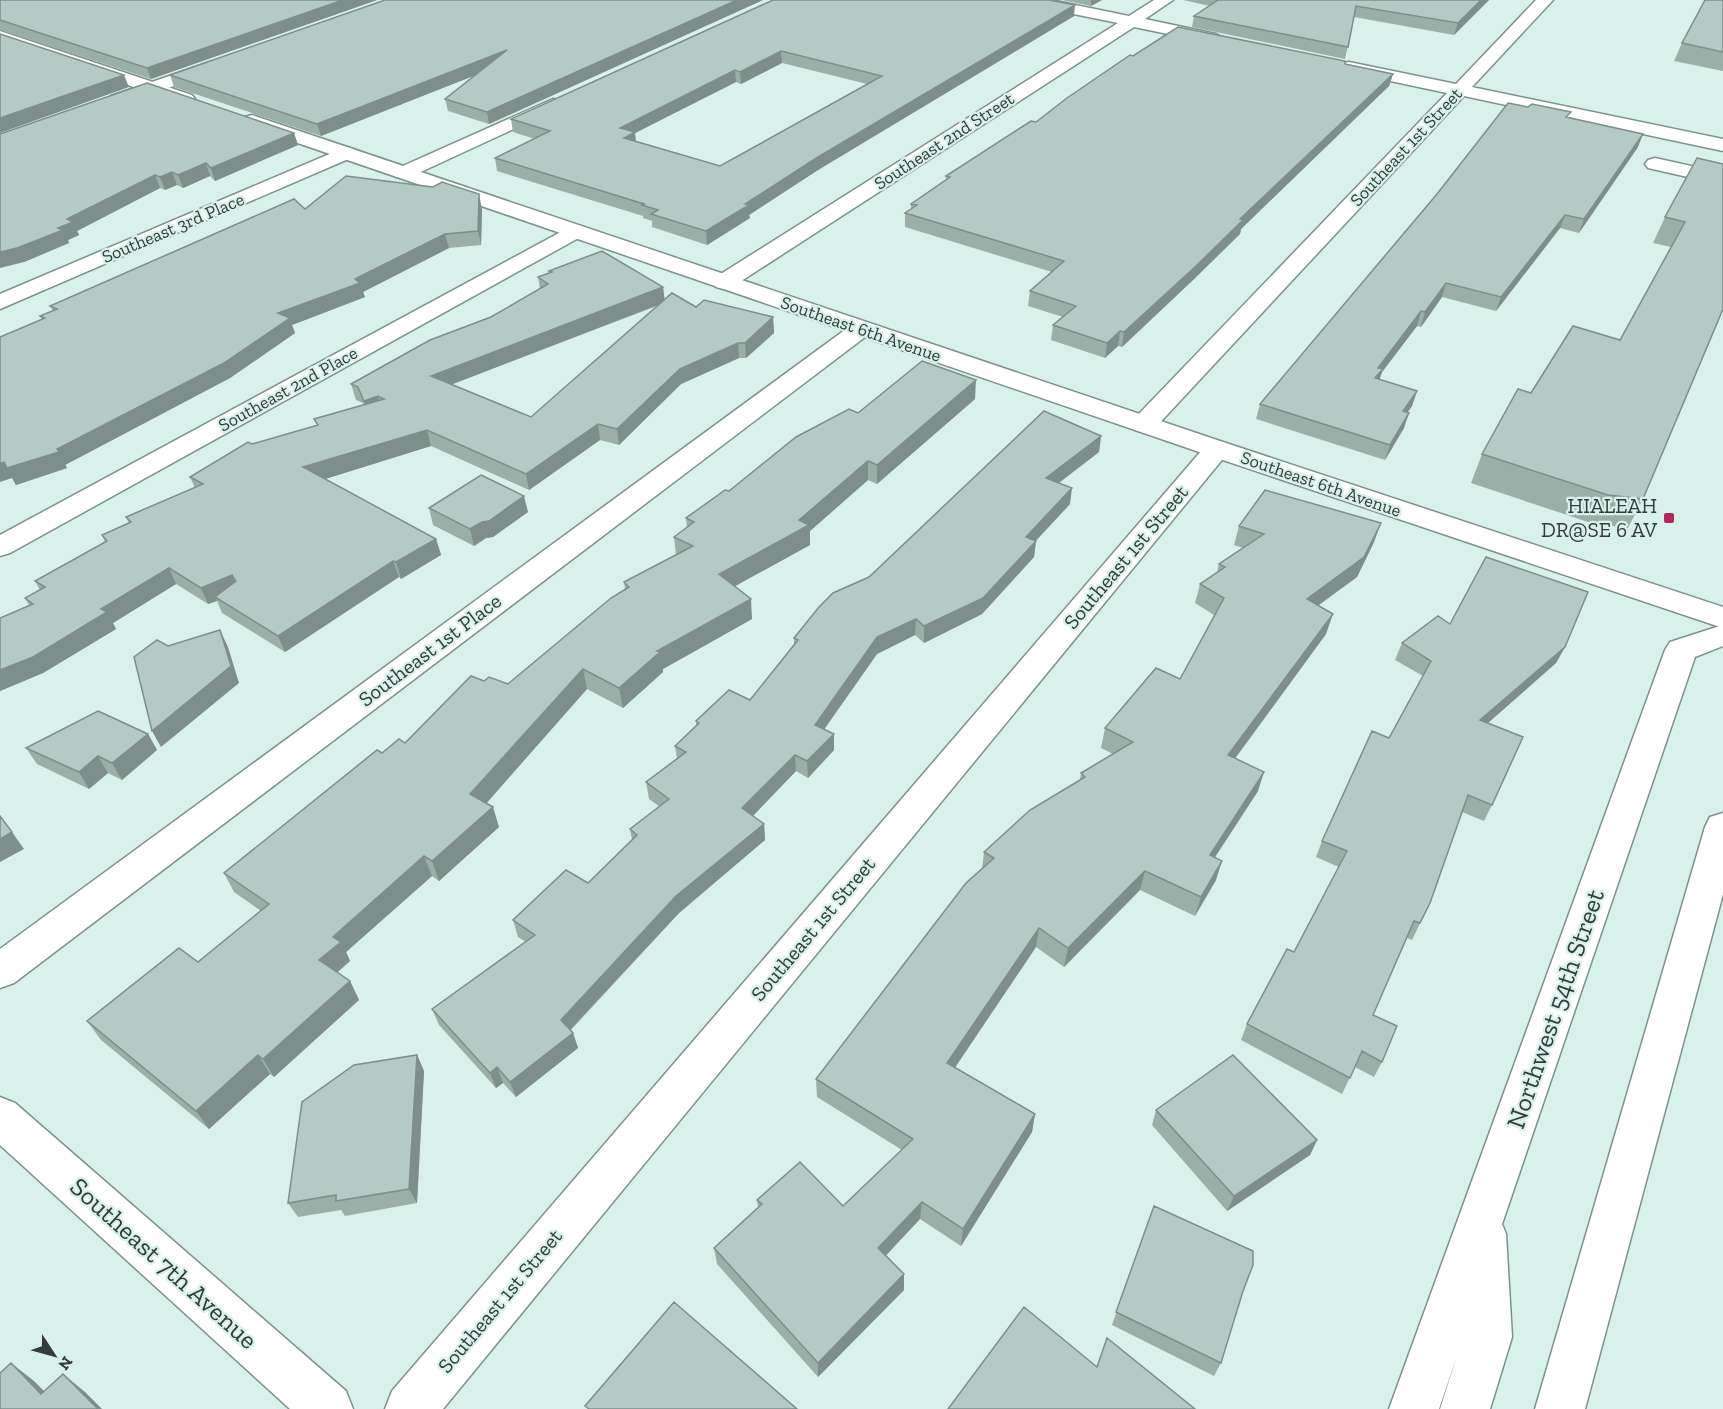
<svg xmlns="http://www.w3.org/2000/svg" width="1723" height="1409" font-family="'Zilla Slab',serif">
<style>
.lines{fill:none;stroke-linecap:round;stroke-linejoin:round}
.minor-casing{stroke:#7d928d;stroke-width:3}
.tertiary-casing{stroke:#7d928d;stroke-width:3}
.secondary-casing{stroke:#7d928d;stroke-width:3}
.minor{fill:#fff;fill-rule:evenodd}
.tertiary{fill:#fff;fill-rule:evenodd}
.secondary{fill:#fff;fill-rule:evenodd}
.wall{fill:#9bafa9;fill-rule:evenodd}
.shaded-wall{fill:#7e8e8a}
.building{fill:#b4cbc5;stroke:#7e8e8a;stroke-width:1.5;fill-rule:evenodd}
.poi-dot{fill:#b2255e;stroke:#d9f1eb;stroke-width:2}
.labels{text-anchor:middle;stroke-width:4.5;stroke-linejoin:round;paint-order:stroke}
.far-street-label{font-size:18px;fill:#333c3a;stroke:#d9f1eb}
.poi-label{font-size:21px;fill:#333c3a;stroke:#d9f1eb;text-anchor:end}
.street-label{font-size:21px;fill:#333c3a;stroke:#d9f1eb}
.near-street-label{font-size:26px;fill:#333c3a;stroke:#d9f1eb}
</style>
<rect width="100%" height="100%" fill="#d9f1eb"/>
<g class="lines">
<g class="minor-casing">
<path id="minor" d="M1021 0H1051L1129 16 1154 0H1173L1145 19 1216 34 1224 39 1216 44 1134 27 732 287 724 289 716 287 713 282 716 277 1118 23 1029 5Z
M1536 0H1553L1472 87 1723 139V151L1464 96 1153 430 1144 432 1135 430 1131 424 1135 418 1447 93 1343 71 1340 67 1343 63 1349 62 1456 84Z
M213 61 219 62 222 66 219 70 123 104H111L108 100 111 96Z
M553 99 559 100 562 104 559 108 410 177H396L393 173 396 169Z
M346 147 353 149 356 153 353 157 0 309V294Z
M1655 158 1723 173V185L1648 168 1645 164 1648 160Z
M577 225 584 227 588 231 584 235 10 553 0 556V535L570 227Z
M861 322 869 324 873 329 869 334 14 983 0 988V949L853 324Z
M1217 441 1226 443 1230 449 1226 455 443 1409H385L392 1391 1208 443Z
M0 1097 15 1103 346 1391 353 1409H290L0 1145Z"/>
</g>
<g class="tertiary-casing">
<path id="tertiary" d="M0 31 192 95 195 99 192 103H180L0 41Z
M252 115 1226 443 1723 607V628L1208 455 245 125 243 121 245 117Z"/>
</g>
<g class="secondary-casing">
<path id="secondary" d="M1723 625V646L1695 657 1502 1224 1506 1234 1512 1337 1490 1409H1440L1457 1356 1439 1409H1389L1665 650 1670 642Z
M1723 813V894L1585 1409H1535L1705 827 1710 817Z"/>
</g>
<use href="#minor" class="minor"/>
<use href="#tertiary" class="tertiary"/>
<use href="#secondary" class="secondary"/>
</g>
<path class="wall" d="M0 0H377L151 79 0 30Z
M763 0 489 124 448 111 445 99 475 75 321 136 174 87 170 75Z
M773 0 1074 16 818 170 749 215 750 218 707 245 652 227V221L643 218V216L497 171 495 158 535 139 513 132 511 119ZM782 63 867 84 720 166 636 141 635 133 736 82 741 84Z
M1062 0H1102L1091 6Z
M1183 0H1489L1454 35 1354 17 1345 59 1192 27 1194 16 1210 6Z
M1723 0V71L1674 61 1682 43Z
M1345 64 1393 74 1389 86 1241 229 1240 234 1193 280 1122 347 1118 346 1105 358 1051 340 1053 325 1063 317 1028 306 1030 291 1052 272 905 227V213L911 209V204L946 180V176L1036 122Z
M1569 117 1638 147 1579 233 1560 228 1496 311 1442 297 1421 327 1417 326 1382 372 1379 380 1417 391 1412 406 1407 412 1404 428 1385 460 1256 419 1260 404Z
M294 133 298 145 215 181 210 176 183 188 177 185 165 190 160 188 77 231 79 235 68 240 69 243 24 262 0 134Z
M1697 158 1643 499 1628 528 1594 524 1471 483 1482 454 1531 393 1620 340 1671 247 1653 243 1665 217Z
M305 209H482L481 245 449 248 363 292 365 297 292 325 295 333 230 378 65 465 67 468 16 485 12 478 42 320 40 316 53 311 50 306Z
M549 271 663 287 664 299 696 307 773 317 774 333 746 358H739L681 384 619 445 600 440 529 490 431 446 325 479 436 539 441 555 401 579 399 577 285 652 222 613 217 601 208 604 176 584 113 623 116 629 43 673 0 691V618L29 605 25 598 40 590 35 581 105 542 102 535 129 523 126 517 195 488 190 477 252 444 317 425 314 419 364 405 363 403 356 400 351 384 491 317 540 289 538 277 549 273ZM657 306 531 417 452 384Z
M975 399 877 484 868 480 810 531V545L734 586 752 619 663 669V672L623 708 587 689 486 803 499 827 439 881 432 876 346 952 350 961 337 972 350 981 359 1000 274 1077 270 1074 209 1129 101 1040 87 1021 198 962 261 911 234 892 224 873 382 753 405 743 484 681 508 684 625 590 624 582 676 555 674 537 687 528 686 518 858 413Z
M1101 436 1099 452 1059 483 1070 504 1036 541 1034 557 982 614 924 643 915 635 877 654 824 729 834 734V750L808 778 796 771 753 816 764 824 765 840 679 913 571 1030 573 1033 578 1048 516 1097 503 1083 496 1088 439 1025 432 1009 526 942 518 937 513 920 588 883 632 840 630 829 660 807 649 799 646 782 677 759 675 746 696 726V721L750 700 794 644V638L869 577Z
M429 508 528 512 493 537 486 538 474 546 433 525Z
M1239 526 1374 542 1357 577 1318 606 1326 634 1235 758 1258 791 1215 857 1216 880 1195 916 1140 890 1064 967 1036 947 955 1067 1035 1114 1032 1132 961 1246 920 1219 886 1255 904 1274V1290L818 1377 717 1264 714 1248 758 1207 757 1200 843 1206 902 1150 817 1097 816 1079 982 869 984 852 1080 780 1081 773 1113 754 1101 748 1105 728 1180 679 1214 615 1195 603 1200 584 1217 572 1219 564 1243 548 1234 545Z
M1450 624 1565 647 1556 663 1488 723 1492 805 1484 821 1462 812 1430 903 1412 940 1407 938 1373 1015 1382 1062 1374 1077 1355 1067 1342 1094 1241 1040 1247 1024 1294 952 1339 867 1316 857 1322 841 1389 738 1423 676 1395 660 1402 643Z
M148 734 157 750 122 780 108 773 89 789 37 764 26 748Z
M417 1055 424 1071 417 1203 345 1216 341 1210 298 1217 288 1203Z
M1156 1110 1317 1140 1310 1155 1227 1211 1152 1125Z
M1154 1206 1243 1291 1221 1363 1214 1376 1112 1325Z"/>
<path class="shaded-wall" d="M343 0H377L151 79 147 68Z
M737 0H763L489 124 487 112Z
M1091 0H1102L1091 6Z
M1481 0H1489L1454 35 1458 23Z
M1075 5 1074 16 818 170 749 215 750 218 707 245 706 231 745 204 818 157Z
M507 50 509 62 321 136 317 124Z
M781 51 782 63 741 84 740 72Z
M735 70 736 82 635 133 636 145 626 150 620 128Z
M1393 74 1389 86 1241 229 1240 234 1193 280 1122 347 1124 332 1240 219Z
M124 75 129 87 0 133V118Z
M294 133 298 145 215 181 211 168Z
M1643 134 1638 147 1579 233 1584 219Z
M206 163 210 176 183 188 178 175Z
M172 172 177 185 165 190 160 177Z
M155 175 160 188 77 231 79 235 68 240 69 243 24 262 0 268V252L58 228 67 219Z
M479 194 482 209 481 245 478 231Z
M1565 215 1560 228 1496 311 1501 297Z
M445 234 449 248 363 292 365 297 292 325 295 333 230 378 65 465 57 449 278 313 355 279Z
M1446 283 1442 297 1421 327 1425 312Z
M663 287 665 302 435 391 431 376Z
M1421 311 1417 326 1382 372 1378 384 1371 393 1378 368Z
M773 317 774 333 746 358 745 343Z
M1120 331 1118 346 1105 358 1107 343Z
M738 343 739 358 681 384 619 445 617 429 680 369Z
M976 380 975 399 877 484V465Z
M1417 391 1412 406 1398 426 1403 411Z
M378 396 382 411 369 417 364 401Z
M1409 413 1404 428 1385 460 1390 445Z
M598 424 600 440 529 490 526 474Z
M427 430 431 446 309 484 303 467Z
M1101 436 1099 452 1044 494 1046 478Z
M59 452 67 468 16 485 12 478 0 482V463Z
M868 461V480L810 531V545L721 594 719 574 799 520Z
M1072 488 1070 504 1024 553 1026 537Z
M524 496 528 512 493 537 486 538 474 546 470 529Z
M1381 523 1374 542 1357 577 1300 618 1307 599Z
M436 539 441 555 401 579 396 562Z
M1036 541 1034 557 982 614 924 643V626Z
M393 561 399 577 285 652 278 636Z
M169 568 176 584 113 623 116 629 43 673 0 691V670Z
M232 575 239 592 215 597 217 601 208 604 201 588Z
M751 599 752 619 663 669V672L623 708 619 688 657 651Z
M1333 614 1326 634 1223 775 1228 755Z
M916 619 915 635 877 654 816 741 815 725 877 637Z
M220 630 228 647 239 683 161 747 152 731Z
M1565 647 1556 663 1472 737 1480 720Z
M583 669 587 689 477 814 470 794Z
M148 734 157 750 122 780 112 763Z
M834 734V750L808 778 807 761Z
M795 755 796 771 744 825 742 808Z
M98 756 108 773 89 789 79 772Z
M1264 772 1258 791 1204 874 1210 855Z
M493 807 499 827 439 881 432 861Z
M764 824 765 840 679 913 565 1035 561 1020 676 896Z
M12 832 24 849 0 862V839Z
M424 856 432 876 346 952 350 961 329 980 319 960 333 937Z
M1222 861 1216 880 1195 916 1201 897Z
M1145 871 1140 890 1064 967 1068 948Z
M1039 928 1036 947 946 1081 947 1063Z
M350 981 359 1000 274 1077 263 1059Z
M573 1033 578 1048 516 1097 510 1082Z
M258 1055 270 1074 209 1129 196 1111Z
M417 1055 424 1071 417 1203 409 1189Z
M497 1067 503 1083 496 1088 490 1073Z
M1035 1114 1032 1132 961 1246 963 1229Z
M1317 1140 1310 1155 1227 1211 1234 1196Z
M922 1202 920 1219 878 1264V1248Z
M904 1274V1290L818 1377V1363Z
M11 1363 34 1381 62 1409 41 1394Z
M63 1374 85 1392 102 1409H98Z"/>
<path class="building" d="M0 0H343L147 68 0 20Z
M385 0H737L487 112 445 99 507 50 317 124 170 75Z
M773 0H1049L1075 5 818 157 745 204 749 205 706 231 651 214 658 210 642 205 644 204 495 158 550 131 511 119ZM781 51 882 76 720 166 624 138 635 132 620 128 735 70 740 72Z
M1218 0H1481L1458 23 1356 6 1348 47 1194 16Z
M1705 0H1723V52L1682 43Z
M1178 27 1345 61V64L1393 74 1240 219 1243 220 1196 266 1124 332 1120 331 1107 343 1053 325 1076 306 1030 291 1064 261 905 213 917 205 911 204 950 177 946 176 1031 121 1036 122 1067 98 1130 55 1133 56Z
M0 34 124 75 0 118Z
M147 83 294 133 211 168 206 163 178 175 172 172 160 177 155 175 67 219 73 222 58 228 63 230 17 248 0 252V134Z
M1508 103 1528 107 1532 104 1571 112 1566 117 1643 134 1584 219 1565 215 1501 297 1446 283 1425 312 1421 311 1378 368 1383 369 1375 378 1417 391 1403 411 1409 413 1390 445 1260 404 1437 194Z
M1697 158 1723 164V309L1643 499 1608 495 1482 454 1518 389 1531 393 1573 326 1620 340 1685 222 1665 217Z
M346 176 433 187 442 182 479 194 478 231 445 234 355 279 360 283 278 313 290 318 224 363 57 449 59 452 7 468 4 462 0 463V337L45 318 40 316 57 309 50 306 294 199 305 209Z
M602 251 663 287 431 376 531 417 672 293 696 307 704 300 773 317 745 343H738L680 369 617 429 598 424 526 474 427 430 303 467 436 539 396 562 393 561 278 636 215 597 236 581 232 575 201 588 169 568 101 609 107 612 33 657 0 670V618L33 604 25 598 45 587 35 581 107 541 102 535 131 522 126 517 203 484 190 477 248 442 252 444 318 425 314 419 384 399 378 396 364 401 358 387 351 384 430 340 491 317 548 284 538 277 552 272 549 271Z
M922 361 976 380 877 465 868 461 799 520 809 525 719 574 751 599 657 651 660 652 619 688 583 669 470 794 493 807 432 861 424 856 333 937 341 942 319 960 350 981 263 1059 258 1055 196 1111 87 1021 179 948 198 962 269 904 224 873 377 750 382 753 399 739 405 743 471 676 484 681 489 677 508 684 611 598 629 587 624 582 693 546 674 537 694 522 686 518 725 490 729 491 796 437 849 409 858 413Z
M1044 411 1101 436 1046 478 1072 488 1026 537 1036 541 983 598 924 626 916 619 877 637 815 725 834 734 807 761 795 755 742 808 764 824 676 896 561 1020 573 1033 510 1082 497 1067 490 1073 432 1009 535 935 513 920 566 870 588 883 637 835 630 829 669 799 646 782 686 752 675 746 699 723 696 721 729 690 750 700 798 640 794 638 819 607 833 593 869 577Z
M481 475 524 496 489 521 482 522 470 529 429 508Z
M1265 490 1381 523 1364 557 1307 599 1333 614 1228 755 1264 772 1210 855 1222 861 1201 897 1145 871 1068 948 1039 928 947 1063 1035 1114 963 1229 922 1202 878 1248 904 1274 818 1363 714 1248 762 1204 757 1200 800 1162 843 1206 913 1139 816 1079 966 883 994 858 984 852 1030 810 1085 777 1081 773 1133 742 1105 728 1156 668 1180 679 1224 598 1200 584 1225 567 1219 564 1264 534 1239 526Z
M1486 557 1588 592 1565 647 1480 720 1523 737 1492 805 1468 795 1430 903 1420 923 1414 921 1373 1015 1397 1026 1382 1062 1362 1051 1350 1078 1247 1024 1287 949 1294 952 1347 851 1322 841 1372 731 1389 738 1431 661 1402 643 1438 616 1450 624Z
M220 630 231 666 152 731 134 657 157 640 168 646Z
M98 711 148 734 112 763 98 756 79 772 26 748Z
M0 816 12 832 0 839Z
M417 1055 409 1189 336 1201V1195L288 1203 302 1102 354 1065Z
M1233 1055 1317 1140 1234 1196 1156 1110Z
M1154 1206 1253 1251V1265L1243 1291 1221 1363 1116 1312Z
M674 1302 797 1409H589L585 1406Z
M1024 1307 1097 1367 1107 1338 1195 1409H948Z
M11 1363 41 1394 63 1374 98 1409H0V1373Z"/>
<rect class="poi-dot" x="1663" y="512" width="12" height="12" rx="3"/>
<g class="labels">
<g class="far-street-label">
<text transform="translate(944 141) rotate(-33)" y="6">Southeast 2nd Street</text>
<text transform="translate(1406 147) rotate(-47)" y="6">Southeast 1st Street</text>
<text transform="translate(173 228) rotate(-23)" y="6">Southeast 3rd Place</text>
<text transform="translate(861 329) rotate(19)" y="6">Southeast 6th Avenue</text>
<text transform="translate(288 389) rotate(-29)" y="6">Southeast 2nd Place</text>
<text transform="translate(1321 484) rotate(19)" y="6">Southeast 6th Avenue</text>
</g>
<g class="poi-label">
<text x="1657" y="513">HIALEAH<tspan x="1657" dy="24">DR@SE 6 AV</tspan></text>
</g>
<g class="street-label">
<text transform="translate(1126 557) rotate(-50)" y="7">Southeast 1st Street</text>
<text transform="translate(430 650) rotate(-37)" y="7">Southeast 1st Place</text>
<text transform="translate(813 929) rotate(-50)" y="7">Southeast 1st Street</text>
<text transform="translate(500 1301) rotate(-50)" y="7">Southeast 1st Street</text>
</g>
<g class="near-street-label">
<text transform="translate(1555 1009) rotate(-71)" y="9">Northwest 54th Street</text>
<text transform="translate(164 1263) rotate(42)" y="9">Southeast 7th Avenue</text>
</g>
</g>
<g transform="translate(54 1355) rotate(126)" stroke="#d9f1eb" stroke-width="4.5" paint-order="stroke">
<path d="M0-4.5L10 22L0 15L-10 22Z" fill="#333c3a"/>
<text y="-9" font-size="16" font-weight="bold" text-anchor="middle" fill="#333c3a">N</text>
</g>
</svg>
